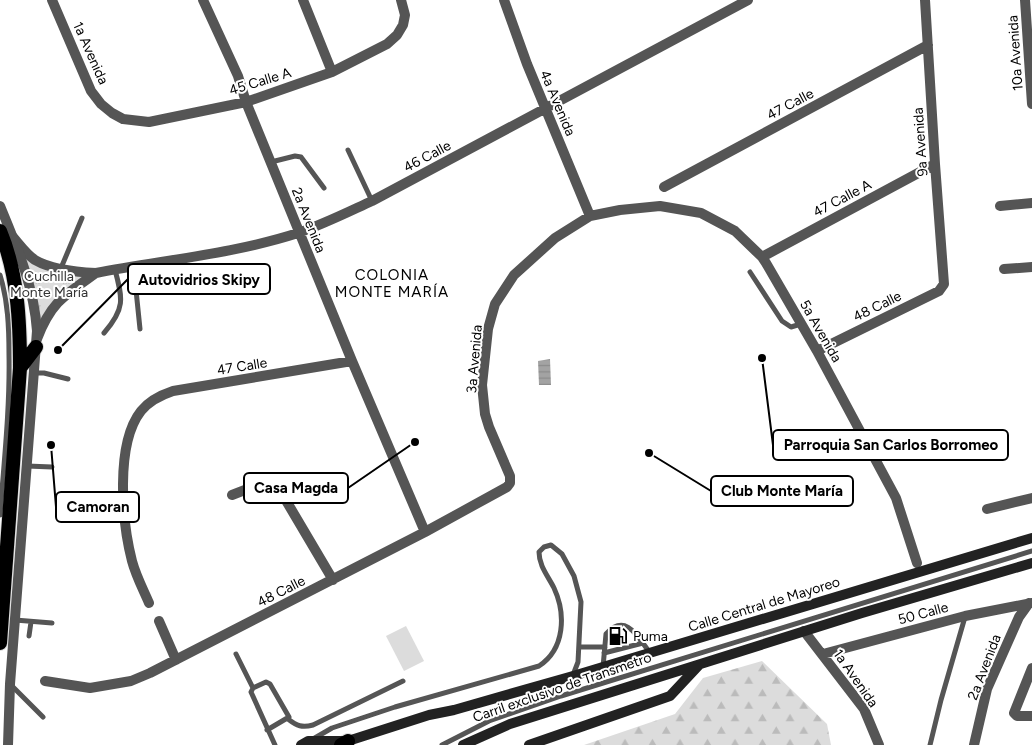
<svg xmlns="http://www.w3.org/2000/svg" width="1032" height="745" font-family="Figtree,sans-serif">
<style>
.grass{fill:url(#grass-tufts)}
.forest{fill:url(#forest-firs)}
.garden{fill:#dcdcdc}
.water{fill:url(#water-rules)}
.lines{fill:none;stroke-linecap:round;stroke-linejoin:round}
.trunk-casing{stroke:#dbdbdb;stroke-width:16}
.service{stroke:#555;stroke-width:5}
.minor{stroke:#555;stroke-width:10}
.tertiary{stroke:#555;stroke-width:10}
.secondary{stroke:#222;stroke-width:10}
.trunk{stroke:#000;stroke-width:14}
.labels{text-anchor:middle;stroke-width:4;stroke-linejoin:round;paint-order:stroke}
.street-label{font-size:14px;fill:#000;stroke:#fff}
.park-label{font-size:14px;fill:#333;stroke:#fff}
.poi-label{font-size:14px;fill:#000;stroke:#fff;text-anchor:start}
.neighbourhood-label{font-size:15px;letter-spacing:1px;fill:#000;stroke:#fff}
.leader{fill:none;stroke:#000;stroke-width:2}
.callout-dot{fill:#000;stroke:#fff;stroke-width:2}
.callout{fill:#fff;stroke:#000;stroke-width:2}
.callout-label{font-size:15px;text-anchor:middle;font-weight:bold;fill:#000}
</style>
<defs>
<pattern id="grass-tufts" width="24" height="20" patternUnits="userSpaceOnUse" patternTransform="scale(1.25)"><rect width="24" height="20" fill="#dcdcdc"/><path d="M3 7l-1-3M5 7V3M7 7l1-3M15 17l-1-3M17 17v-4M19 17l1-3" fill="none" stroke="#bbb"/></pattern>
<pattern id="forest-firs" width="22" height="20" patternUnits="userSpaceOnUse" patternTransform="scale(1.25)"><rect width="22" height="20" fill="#dcdcdc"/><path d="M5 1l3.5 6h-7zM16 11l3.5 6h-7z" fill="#bbb"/></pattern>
<pattern id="water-rules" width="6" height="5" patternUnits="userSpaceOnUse" patternTransform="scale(1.25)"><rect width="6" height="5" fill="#a3a3a3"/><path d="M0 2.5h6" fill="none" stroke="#8b8b8b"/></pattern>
</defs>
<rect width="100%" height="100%" fill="#fff"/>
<path class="grass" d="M24 253 42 265 96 273 41 323Z"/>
<path class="forest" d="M762 661 827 724 831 745H584L675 714 703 678Z"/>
<path class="garden" d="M406 626 424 661 404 671 386 636Z"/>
<path class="water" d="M550 359 551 385H539L538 361Z"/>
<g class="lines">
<g class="trunk-casing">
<path id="trunk" d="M0 231C18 274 20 322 20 368L0 643
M20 368 36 347
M341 745 348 741"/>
</g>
<path class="service" d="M348 150 372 201
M271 162 295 156 301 157 324 188
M61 268 82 218
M128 268 136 290 140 329
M750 272 782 321 791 327 801 324
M0 275C8 301 9 328 9 355 10 408 4 462 0 515
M104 333C125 309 123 299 115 270
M34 373H44L68 379
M27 466 52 467
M15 620 52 623
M29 636 31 622
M579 647H605
M604 653 643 643
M236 654 253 688
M603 667 606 634C626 612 638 637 650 653
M12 686 43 717
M288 719C297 726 302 728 313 725L403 681
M267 730 289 717 270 684 266 682 253 688 251 692 275 745
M313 739 332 728 395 707 539 666C565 649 566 614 554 588 548 576 539 566 539 552L544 547 551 545 562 554 574 576 581 602 578 662 573 675
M442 745 489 721 561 696 1032 551
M930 745 941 700 965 617"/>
<path class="minor" d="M52 0 91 91 101 104 112 113 123 119 149 122 246 102 332 72 387 44 397 35 403 25 405 15 401 0
M203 0 238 76 246 102 352 361 425 532
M303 0 332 72
M504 0 527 64 590 216
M1025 0 1032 104
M664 187 928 45
M1000 206 1032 203
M13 237C20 245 26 254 35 260 52 270 77 272 96 273 163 260 233 254 298 233 324 224 348 212 372 201L748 0
M762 257 935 164
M1004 269 1032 267
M37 339C51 302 65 295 96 273
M817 351 939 291 944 284 935 164 925 0
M232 495 268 481 274 482 278 487 333 580
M987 509 1032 498
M149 603C143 589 136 576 132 561 122 522 115 444 141 411 149 401 161 395 173 391L352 361
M159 621 176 660
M804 631 864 709 879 745
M823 654 965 616 1032 603
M1032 668 1014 713 1017 716H1032
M45 681 90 688 131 681 150 673 425 532 507 487 510 483V476L489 427 485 414 482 385 488 329 495 304 514 275 555 238 590 216 620 210 660 206 701 213 735 231 762 257 766 263 817 351 896 498 917 563
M974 745 987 689 1019 617 1029 603"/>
<path class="tertiary" d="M0 206C17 247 34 286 37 331L10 684 8 745"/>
<path class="secondary" d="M301 745 308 741H348L429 715 454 710 573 676 1032 538
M463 745 510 724 862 613 1032 563
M529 745 670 696 699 665"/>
<use href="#trunk" class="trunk"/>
</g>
<defs>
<g id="fuel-bare" transform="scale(1.5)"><path d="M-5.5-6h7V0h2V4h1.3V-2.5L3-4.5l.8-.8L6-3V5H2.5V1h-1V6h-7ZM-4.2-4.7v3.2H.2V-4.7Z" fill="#000" stroke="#fff" stroke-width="2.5" paint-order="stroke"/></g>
</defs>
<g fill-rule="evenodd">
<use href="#fuel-bare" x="618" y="636"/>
</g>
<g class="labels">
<g class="street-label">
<text transform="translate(91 53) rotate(66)" y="5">1a Avenida</text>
<text transform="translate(1015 53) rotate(-94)" y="5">10a Avenida</text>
<text transform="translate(260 81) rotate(-17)" y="5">45 Calle A</text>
<text transform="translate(558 103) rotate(67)" y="5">4a Avenida</text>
<text transform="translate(790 104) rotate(-28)" y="5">47 Calle</text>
<text transform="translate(920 142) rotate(-94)" y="5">9a Avenida</text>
<text transform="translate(427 156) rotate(-28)" y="5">46 Calle</text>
<text transform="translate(842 198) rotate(-28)" y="5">47 Calle A</text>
<text transform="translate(309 220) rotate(68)" y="5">2a Avenida</text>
<text transform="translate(877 306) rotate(-26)" y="5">48 Calle</text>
<text transform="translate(821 331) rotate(60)" y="5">5a Avenida</text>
<text transform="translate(474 359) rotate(-85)" y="5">3a Avenida</text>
<text transform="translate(242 366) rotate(-9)" y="5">47 Calle</text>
<text transform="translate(281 591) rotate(-27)" y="5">48 Calle</text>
<text transform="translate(764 604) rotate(-17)" y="5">Calle Central de Mayoreo</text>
<text transform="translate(923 613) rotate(-15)" y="5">50 Calle</text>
<text transform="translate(984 667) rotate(-69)" y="5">2a Avenida</text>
<text transform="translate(856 678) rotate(55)" y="5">1a Avenida</text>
<text transform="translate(562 687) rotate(-19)" y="5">Carril exclusivo de Transmetro</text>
</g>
<g class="park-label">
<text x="49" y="281">Cuchilla<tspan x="49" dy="16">Monte María</tspan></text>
</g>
<g class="poi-label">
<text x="633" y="641">Puma</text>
</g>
<g class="neighbourhood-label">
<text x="392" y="280">COLONIA<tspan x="392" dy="17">MONTE MARÍA</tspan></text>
</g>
</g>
<path class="leader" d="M58 350L128 279M762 358L773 445M415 442L348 488M649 453L711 491M51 445L56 507"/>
<g class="callout-dot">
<circle cx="58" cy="350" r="5"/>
<circle cx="762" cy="358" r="5"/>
<circle cx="415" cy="442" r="5"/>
<circle cx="649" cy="453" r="5"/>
<circle cx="51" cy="445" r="5"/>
</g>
<g class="callout">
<rect x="128" y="264" width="142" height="30" rx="5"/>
<rect x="773" y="430" width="235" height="30" rx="5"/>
<rect x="244" y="473" width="104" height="30" rx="5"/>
<rect x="711" y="476" width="142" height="30" rx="5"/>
<rect x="56" y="492" width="83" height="30" rx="5"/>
</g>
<g class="callout-label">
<text x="199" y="285">Autovidrios Skipy</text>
<text x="891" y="450">Parroquia San Carlos Borromeo</text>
<text x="296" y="493">Casa Magda</text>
<text x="782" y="496">Club Monte María</text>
<text x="98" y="512">Camoran</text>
</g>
</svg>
